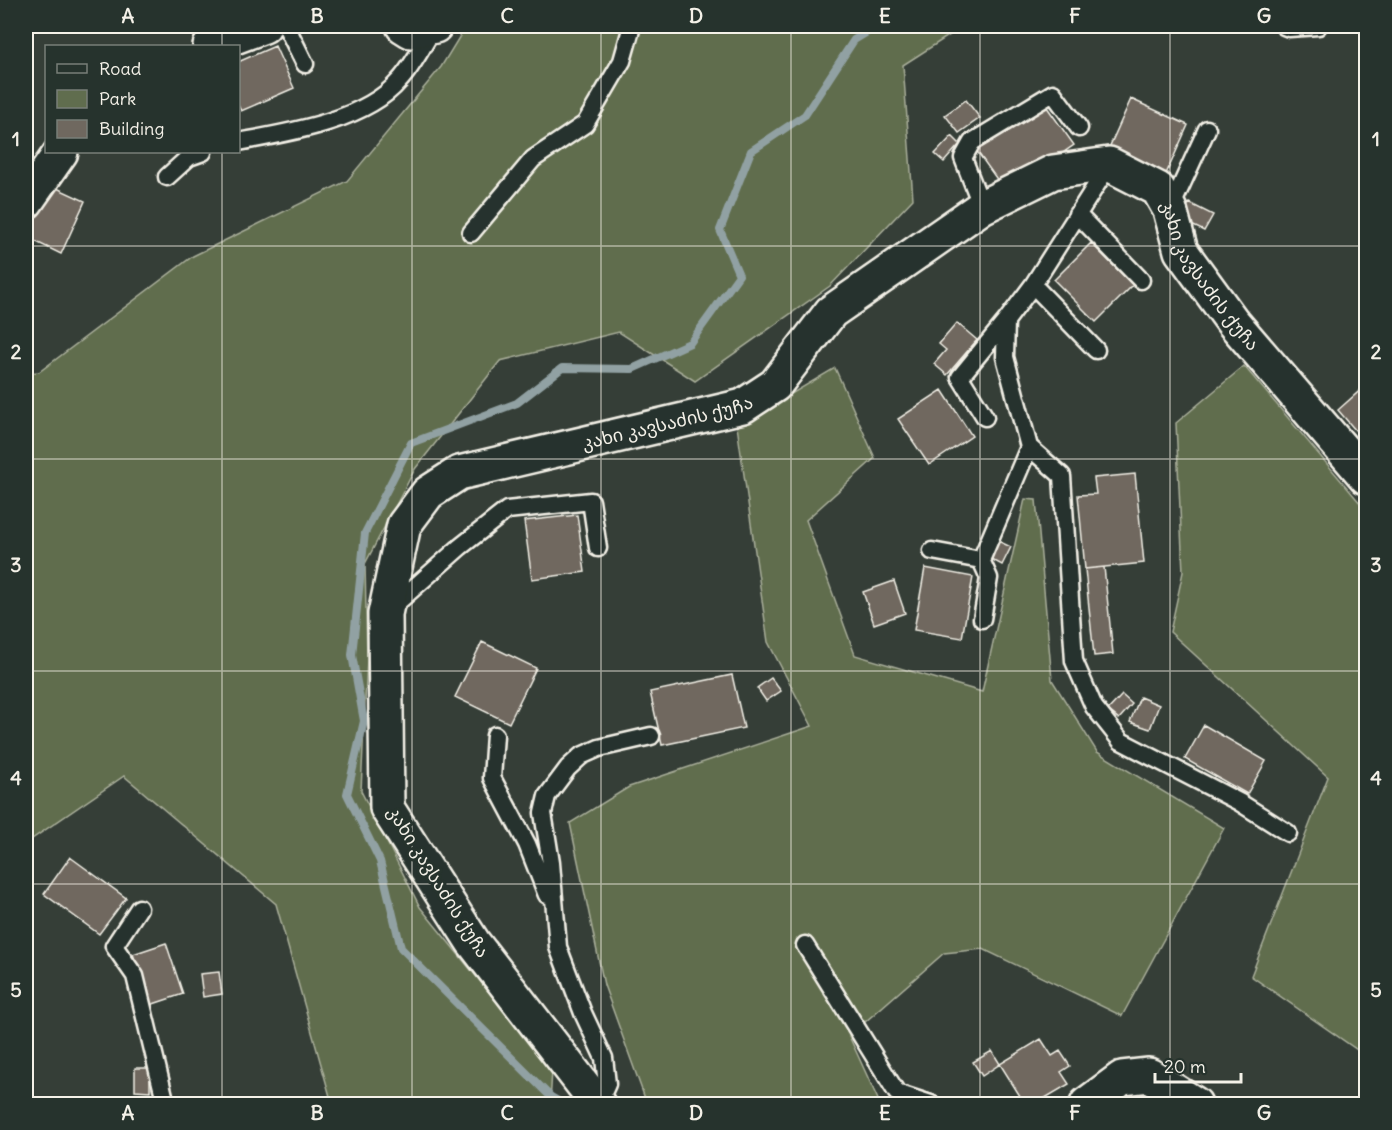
<svg xmlns="http://www.w3.org/2000/svg" width="1392" height="1130" font-family="Delius,'Noto Sans Georgian',sans-serif">
<style>
.green{fill:#606d4e;stroke:#aaaf9b;stroke-width:1.5}
.lines{fill:none;stroke-linecap:round;stroke-linejoin:round}
.stream{stroke:#91a1a3;stroke-width:8}
.building{fill:#6f685f;stroke:#f4f1e8;stroke-width:1.5}
.service-casing{stroke:#f4f1e8;stroke-width:21}
.minor-casing{stroke:#f4f1e8;stroke-width:38}
.service{stroke:#26332d;stroke-width:16}
.minor{stroke:#26332d;stroke-width:33}
.grid{fill:none;stroke:#f4f1e8;stroke-width:1.5;stroke-opacity:0.55}
.labels{text-anchor:middle;stroke-width:6;stroke-linejoin:round;paint-order:stroke}
.street-label{font-size:18px;fill:#f4f1e8;stroke:#26332d}
.neatline{fill:none;stroke:#f4f1e8;stroke-width:2}
.grid-label{font-size:20px;text-anchor:middle;font-weight:bold;fill:#f4f1e8}
</style>
<rect width="100%" height="100%" fill="#353e37"/>
<filter id="ink" filterUnits="userSpaceOnUse"><feTurbulence type="fractalNoise" baseFrequency=".0167" numOctaves="2"/><feDisplacementMap in="SourceGraphic" scale="12" xChannelSelector="R" yChannelSelector="G"/><feConvolveMatrix kernelMatrix="1 2 1 2 8 2 1 2 1" color-interpolation-filters="sRGB"/></filter>
<g filter="url(#ink)">
<path class="green" d="M466 26H964L903 65 913 199 830 286 695 381 619 332 500 361 415 469 365 564 367 658 361 791 420 907 552 1070 550 1104H378L331 1100 276 904 124 776 26 843V373L39 372 193 256 347 181 441 67Z
M1244 366 1366 510V1056L1251 976 1328 777 1170 632 1183 572 1176 423Z
M835 368 875 458 806 520 855 655 982 692 1025 499 1036 500 1052 680 1097 752 1224 828 1122 1016 983 949 944 953 849 1036 880 1104H647L604 985 570 823 629 787 812 726 768 642 737 426Z"/>
<g class="lines">
<path class="stream" d="M563 1104 551 1097 401 948 380 861 347 794 364 721 352 655 365 533 411 443 517 403 562 368 632 369 690 343 739 275 720 230 751 151 805 115 854 40 877 26"/>
</g>
<path class="building" d="M275 46 294 88 241 111 238 105V62Z
M1131 99 1188 125 1166 174 1109 148Z
M966 100 980 118 959 133 945 115Z
M1044 103 1074 145 1006 192 976 150Z
M1366 132V172L1359 170Z
M952 136 960 144 944 162 935 154Z
M48 184 85 201 61 254 26 237Z
M1189 203 1213 215 1204 231 1181 220Z
M1091 243 1133 285 1096 322 1054 280Z
M957 323 977 340 947 375 934 364 946 350 939 344Z
M1364 387 1366 390V421L1356 431 1338 410Z
M942 390 972 436 929 465 898 419Z
M1135 474 1144 563 1085 569 1078 495 1096 494 1094 478Z
M577 515 585 572 532 579 524 521Z
M998 541 1011 547 1002 565 989 558Z
M1104 567 1113 654 1094 656 1085 569Z
M925 568 973 577 962 638 914 630Z
M894 581 905 613 874 624 863 592Z
M482 642 536 668 509 723 455 697Z
M732 675 744 728 662 745 650 692Z
M771 678 781 691 766 701 757 688Z
M1122 695 1132 704 1119 719 1108 710Z
M1140 697 1159 705 1150 729 1130 722Z
M1204 725 1266 761 1247 794 1185 759Z
M70 857 126 898 99 934 44 894Z
M166 943 183 994 150 1005 133 954Z
M219 972 222 994 203 997 200 974Z
M1041 1039 1052 1056 1060 1051 1070 1066 1061 1072 1069 1084 1035 1104H1025L1000 1064Z
M992 1051 1000 1064 982 1076 973 1062Z
M135 1068H150V1091L135 1090Z"/>
<g class="lines">
<g class="service-casing">
<path id="service" d="M286 26 305 64
M1284 26 1289 28 1318 26
M238 142C287 133 365 121 399 81 413 66 423 45 434 27
M1109 165 1033 285 1006 321 1005 357 1029 447 1062 476 1074 661 1094 707 1121 741 1239 802 1288 833
M167 177 189 157 203 152
M982 207 963 158 972 142 1053 93 1079 128
M1170 210 1207 129
M1077 214 1141 280
M471 233 533 159 585 124 622 61 632 26
M1033 285 1096 350
M985 417 960 377 1006 321
M932 551 981 560
M390 609 460 547 507 510 591 501 598 548
M982 619 989 578 981 560 1029 447
M495 735 492 778 527 844 547 895
M139 908 114 946 135 976 166 1104
M805 945 897 1093 931 1104
M598 1104 607 1084 604 1058 583 1013 558 947 551 863 543 813 547 796 568 768 581 756 599 748 651 736"/>
</g>
<g class="minor-casing">
<g id="minor">
<path d="M403 26 411 31 435 26"/>
<path d="M210 46 264 26"/>
<path d="M26 202 61 152"/>
<path id="s1" d="M598 1104 473 942 387 808 385 614 404 525 428 493 459 473 743 406 775 385 831 312 982 207 1053 172 1109 164 1158 189 1170 210 1181 251 1232 321 1366 477"/>
<path d="M1087 1104 1122 1078 1149 1075 1195 1104"/>
</g>
</g>
<use href="#service" class="service"/>
<use href="#minor" class="minor"/>
</g>
</g>
<path class="grid" d="M222 26V46M412 26V1104M601 26V1104M791 26V1104M980 26V1104M1170 26V1104M222 152V1104M26 246H1366M26 459H1366M26 671H1366M26 884H1366"/>
<g class="labels">
<g class="street-label">
<text dy="6" stroke="none"><textPath href="#s1" startOffset="1624">კახი კავსაძის ქუჩა</textPath></text>
<text dy="6" stroke="none"><textPath href="#s1" startOffset="940">კახი კავსაძის ქუჩა</textPath></text>
<text transform="translate(438 882) rotate(58)" y="6">კახი კავსაძის ქუჩა</text>
</g>
</g>
<rect width="1392" height="1130" fill="none" stroke="#26332d" stroke-width="66"/>
<rect x="45" y="45" width="195" height="108" fill="#26332d" stroke="#787f78" stroke-width="1.5"/>
<rect x="57" y="64" width="30" height="9" fill="#26332d" stroke="#787f78" stroke-width="1.5"/>
<text x="99" y="75" font-size="18" fill="#f4f1e8">Road</text>
<rect x="57" y="90" width="30" height="18" fill="#606d4e" stroke="#787f78" stroke-width="1.5"/>
<text x="99" y="105" font-size="18" fill="#f4f1e8">Park</text>
<rect x="57" y="120" width="30" height="18" fill="#6f685f" stroke="#787f78" stroke-width="1.5"/>
<text x="99" y="135" font-size="18" fill="#f4f1e8">Building</text>
<path d="M1155 1073v9h86v-9" fill="none" stroke="#f4f1e8" stroke-width="3"/>
<text x="1164" y="1073" font-size="18" fill="#f4f1e8" stroke="#26332d" stroke-width="4.5" paint-order="stroke">20 m</text>
<rect x="33" y="33" width="1326" height="1064" class="neatline"/>
<g class="grid-label">
<text x="128" y="23">A</text>
<text x="317" y="23">B</text>
<text x="507" y="23">C</text>
<text x="696" y="23">D</text>
<text x="885" y="23">E</text>
<text x="1075" y="23">F</text>
<text x="1264" y="23">G</text>
<text x="16" y="146">1</text>
<text x="1376" y="146">1</text>
<text x="16" y="359">2</text>
<text x="1376" y="359">2</text>
<text x="16" y="572">3</text>
<text x="1376" y="572">3</text>
<text x="16" y="785">4</text>
<text x="1376" y="785">4</text>
<text x="16" y="997">5</text>
<text x="1376" y="997">5</text>
<text x="128" y="1120">A</text>
<text x="317" y="1120">B</text>
<text x="507" y="1120">C</text>
<text x="696" y="1120">D</text>
<text x="885" y="1120">E</text>
<text x="1075" y="1120">F</text>
<text x="1264" y="1120">G</text>
</g>
</svg>
